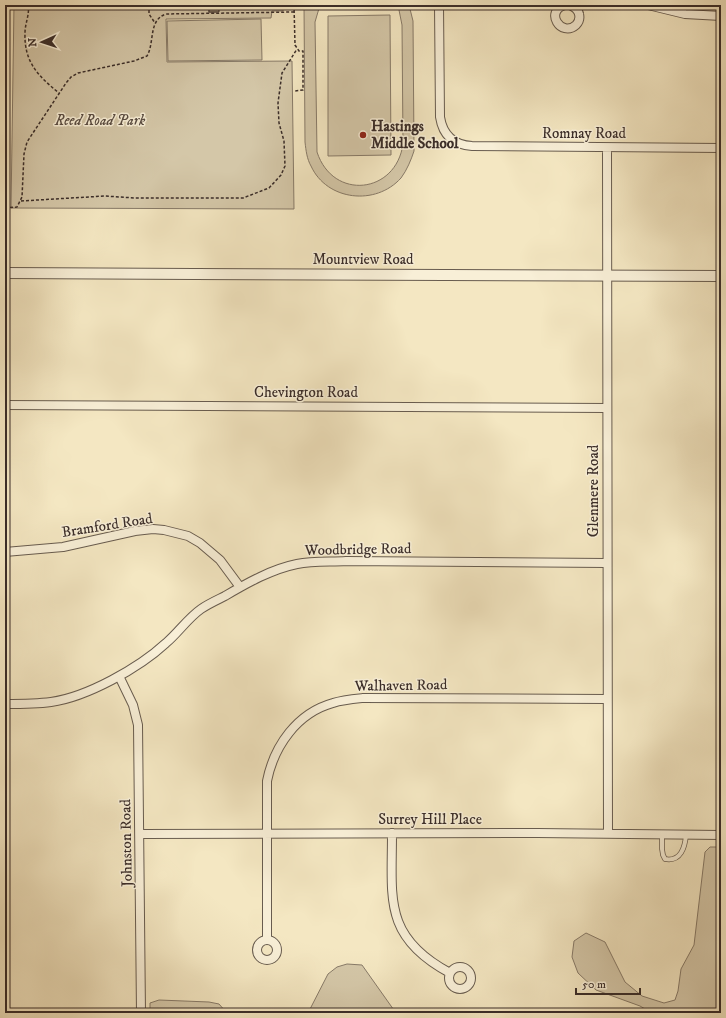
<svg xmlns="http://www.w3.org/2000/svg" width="726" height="1018" font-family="'IM FELL DW Pica',serif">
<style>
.green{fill:#d4c7a8;stroke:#877a68}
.building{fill:#9b8e79;stroke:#3a2d29;filter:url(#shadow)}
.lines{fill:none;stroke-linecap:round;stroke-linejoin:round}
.service-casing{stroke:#685c4f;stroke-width:5.5}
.minor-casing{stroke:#685c4f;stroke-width:10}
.tertiary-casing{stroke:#685c4f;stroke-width:12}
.path{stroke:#3a2d29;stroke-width:1.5;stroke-dasharray:3 2;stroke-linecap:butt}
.service{stroke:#f8efd7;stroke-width:4}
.minor{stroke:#f8efd7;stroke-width:8}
.tertiary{stroke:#f8efd7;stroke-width:10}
.poi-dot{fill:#8f2418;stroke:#f8efd7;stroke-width:1.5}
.labels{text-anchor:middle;stroke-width:3;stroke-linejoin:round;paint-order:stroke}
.park-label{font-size:15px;font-style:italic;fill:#594c42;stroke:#f8efd7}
.poi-label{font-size:15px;font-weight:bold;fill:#3a2d29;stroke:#f8efd7;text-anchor:start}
.street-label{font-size:15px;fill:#3a2d29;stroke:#f8efd7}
</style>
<defs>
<filter id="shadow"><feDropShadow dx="-3.5" dy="3.5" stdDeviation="0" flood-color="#0004"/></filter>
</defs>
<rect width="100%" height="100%" fill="#f4e7c2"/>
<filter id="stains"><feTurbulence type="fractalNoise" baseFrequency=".005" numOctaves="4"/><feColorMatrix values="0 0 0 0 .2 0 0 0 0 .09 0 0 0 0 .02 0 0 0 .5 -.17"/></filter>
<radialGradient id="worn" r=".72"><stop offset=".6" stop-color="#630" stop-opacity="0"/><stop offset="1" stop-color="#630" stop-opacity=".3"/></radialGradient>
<path class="green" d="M14 5H284L283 11H272L271 18 166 19 167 62 292 61 294 209 11 208Z
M304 5H320L315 22 317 152C333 201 396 194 403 144L402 25 398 5H409L413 21 414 151C411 160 407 170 401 178 376 206 327 201 311 166 307 159 306 151 305 142Z
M390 15 391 155 328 156V16Z
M261 19 262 60 168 61 167 21Z
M710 847H721V1013H652L640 1006 596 990 578 973 572 957 574 941 586 933 605 942 625 982 642 996 664 1003 675 1000 678 991 681 969 694 945 705 852Z
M347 964 362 965 396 1013H308L328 974 337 967Z
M159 1000 209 1002 219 1004 227 1013H150V1003Z"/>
<path class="building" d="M209 5H219V12H209Z"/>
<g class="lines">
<g class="service-casing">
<path id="service" d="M662 835V849L663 855 665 859C681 862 685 847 686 835"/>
</g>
<g class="minor-casing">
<path id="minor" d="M439 5 440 117C443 136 454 145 472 146L721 148
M565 5C544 11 561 38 576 25 579 22 580 18 579 14 578 9 574 7 570 5
M648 5 685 14 721 16
M607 148 608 834
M5 405 607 408
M5 552 63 547 135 531 153 529 164 530 188 536 200 543 220 560 240 587
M119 676 133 705 138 725 141 1013
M5 704C20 704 36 704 51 702 87 697 139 668 166 643 178 633 188 618 201 609 208 604 217 600 225 596 247 583 272 569 297 564 313 561 330 562 346 561L607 563
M392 833C392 899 383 937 450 973
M140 834 537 833 721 835
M267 940V781C274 746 297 713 333 703 342 700 353 699 363 698L607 699
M257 950a10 10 0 1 1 20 0a10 10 0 1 1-20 0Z
M449 978a11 11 0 1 1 22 0a11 11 0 1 1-22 0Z"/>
</g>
<g class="tertiary-casing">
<path id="tertiary" d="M5 273 194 274 721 276"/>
</g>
<path class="path" d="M28 5C30 14 25 23 25 33 24 62 38 76 59 93
M149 5V14L155 23
M294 5 295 45 299 51H303V90L295 91
M21 201 105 196 135 198H243L269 188 281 175 285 166 284 141 279 123 278 103 282 73 297 49
M5 208 17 207 22 197 24 154 27 142 66 83 71 77 78 73 134 61 147 56C155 42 148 20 166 14L294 12"/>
<use href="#service" class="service"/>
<use href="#minor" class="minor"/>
<use href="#tertiary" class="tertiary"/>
</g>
<circle class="poi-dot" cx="363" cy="135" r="4"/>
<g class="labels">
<g class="park-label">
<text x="100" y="125">Reed Road Park</text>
</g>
<g class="poi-label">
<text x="371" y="131">Hastings<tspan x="371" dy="17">Middle School</tspan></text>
</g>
<g class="street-label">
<text x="584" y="138">Romnay Road</text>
<text x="363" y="264">Mountview Road</text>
<text x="306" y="397">Chevington Road</text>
<text transform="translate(593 491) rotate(-90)" y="5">Glenmere Road</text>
<text transform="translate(107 525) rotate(-9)" y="5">Bramford Road</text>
<text transform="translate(358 549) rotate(-1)" y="5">Woodbridge Road</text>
<text transform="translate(401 685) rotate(-1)" y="5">Walhaven Road</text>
<text x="430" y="824">Surrey Hill Place</text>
<text transform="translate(126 843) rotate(-91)" y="5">Johnston Road</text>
</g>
</g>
<rect width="726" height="1018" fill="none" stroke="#f4e7c2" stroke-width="20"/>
<rect x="6" y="6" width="714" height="1006" fill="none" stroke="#3a2d29" stroke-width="2"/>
<rect x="10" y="10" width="706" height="998" fill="none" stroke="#3a2d29"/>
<g transform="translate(42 42) rotate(267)" stroke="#f8efd7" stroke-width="3" paint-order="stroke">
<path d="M0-3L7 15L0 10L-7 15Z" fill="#3a2d29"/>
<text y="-6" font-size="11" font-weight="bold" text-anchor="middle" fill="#3a2d29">N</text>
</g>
<path d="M576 988v6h64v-6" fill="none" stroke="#3a2d29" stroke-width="2"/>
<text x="582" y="988" font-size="12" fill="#3a2d29" stroke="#f8efd7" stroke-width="3" paint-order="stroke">50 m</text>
<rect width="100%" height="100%" filter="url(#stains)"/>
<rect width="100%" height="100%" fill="url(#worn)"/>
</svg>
